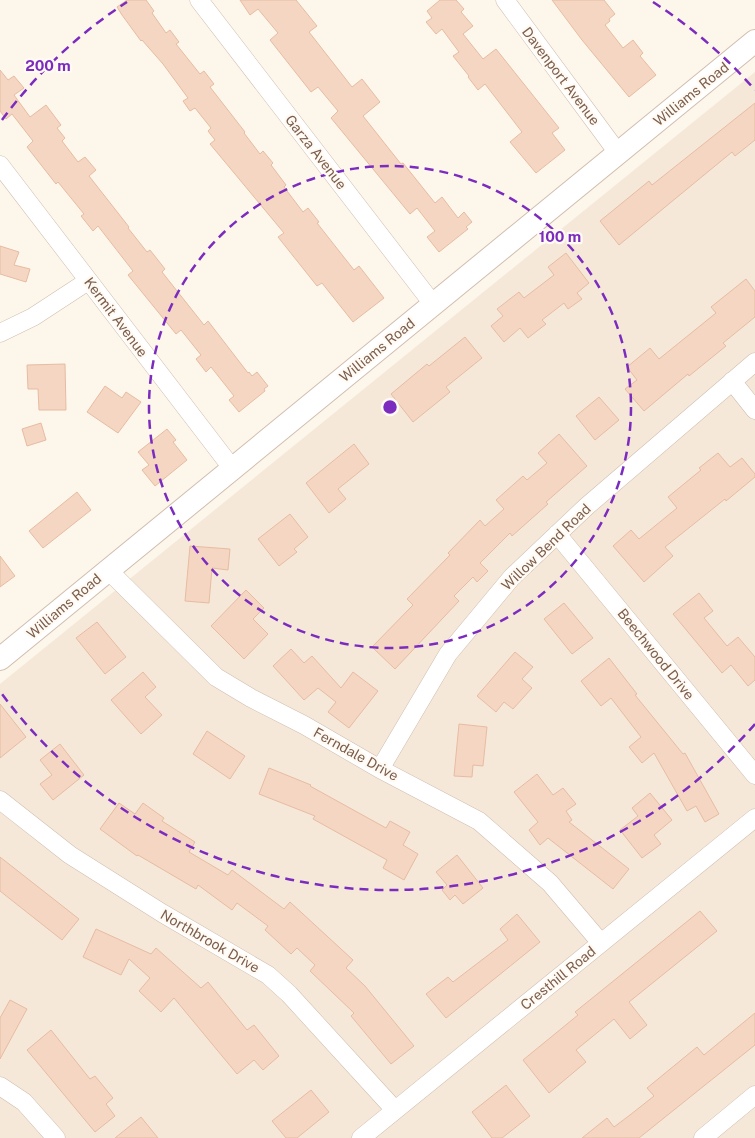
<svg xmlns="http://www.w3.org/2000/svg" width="755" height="1138" font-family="'Public Sans',sans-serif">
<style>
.residential{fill:#f5e8d9}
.building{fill:#f4d6c2;stroke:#e7bca1}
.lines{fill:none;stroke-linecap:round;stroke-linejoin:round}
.minor-casing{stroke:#d1beaf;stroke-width:19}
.tertiary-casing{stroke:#d1beaf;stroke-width:24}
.minor{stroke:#fff;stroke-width:18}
.tertiary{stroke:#fff;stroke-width:22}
.ring{fill:none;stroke:#7b2cbf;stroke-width:2.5;stroke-dasharray:9 6}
.labels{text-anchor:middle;stroke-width:4.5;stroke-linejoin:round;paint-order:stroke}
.street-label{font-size:14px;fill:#7b5d4c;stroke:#fffaf3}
.centre{fill:#7b2cbf;stroke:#fffaf3;stroke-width:2.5}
.ring-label{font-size:15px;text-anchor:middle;font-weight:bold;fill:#7b2cbf;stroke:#fffaf3;stroke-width:4.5;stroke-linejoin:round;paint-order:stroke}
</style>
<rect width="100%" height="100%" fill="#fdf6eb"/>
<path class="residential" d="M755 72V1138H0V684Z"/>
<path class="building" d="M127 0H146L154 11 152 13 166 33 170 30 179 42 176 44 200 74 204 71 214 84 210 87 245 132 244 133 260 154 263 151 273 163 271 165 286 185 284 187 303 212 308 208 319 222 317 223 354 270 359 266 384 298 353 322 322 283 317 286 278 237 284 233 210 144 215 140 208 131 211 128 195 108 190 111 183 101 188 98 163 64 142 40 141 41 122 15 117 7Z
M240 0H296L317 26 309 32 352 87 362 79 380 102 363 116 401 164 403 163 435 203 442 197 458 218 464 212 472 222 466 227 468 229 439 252 427 237 435 231 417 208 410 214 331 118 338 111 318 87 311 92 270 40 278 33 258 9 250 15Z
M440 0H456L464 9 461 12 473 26 463 34 483 59 496 49 559 128 552 133 565 150 536 173 510 142 522 132 485 84 478 90 468 77 469 76 453 56 459 52 442 29 436 34 426 22 432 18 427 11Z
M552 0H604L615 14 609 19 610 21 605 25 623 48 633 40 643 53 640 56 656 75 629 97 582 40Z
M0 70 8 80 14 76 24 88 14 95 30 117 46 105 61 125 57 128 65 138 62 141 78 162 85 157 96 170 89 176 129 227 128 228 147 252 150 250 165 269 162 272 204 325 208 321 248 373 249 372 252 376 257 372 268 386 264 389 265 391 239 412 229 400 234 396 211 367 206 372 196 359 201 355 181 330 176 334 128 275 133 271 98 226 93 231 81 216 84 214 58 182 56 184 27 147 33 141 12 114 6 119 0 111Z
M755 103V140L735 156 732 152 619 245 600 221 649 181 652 185Z
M0 246 19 252 14 265 30 269 26 282 0 274Z
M566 253 589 283 577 293 582 299 568 309 564 303 542 320 546 324 528 338 520 328 504 342 491 326 503 316 497 309 519 292 524 298 554 275 548 267Z
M746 279 755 291V317L723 343 726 346 689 376 688 374 644 411 625 389 637 380 627 367 650 348 659 359 716 313 711 307Z
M465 337 482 358 446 387 450 392 413 422 391 394 427 364 429 366Z
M65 364 66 410H39L38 389H28L27 365Z
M105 386 122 398 126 392 141 402 118 433 87 412Z
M599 397 619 420 595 440 576 416Z
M41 423 46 440 27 446 22 429Z
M167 429 176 440 173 442 187 460 155 486 142 470 149 465 138 452Z
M559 434 587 466 546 502 548 504 512 536 510 533 480 563 488 571 477 582 473 577 454 596 459 601 395 669 372 647 413 605 407 599 450 555 448 553 480 520 485 526 504 509 496 500 523 476 527 480 547 463 538 453Z
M354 444 369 464 338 489 346 499 329 513 306 483Z
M718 453 730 467 742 458 755 474V477L726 501 725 499 665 547 673 556 644 582 613 546 631 530 639 539 677 508 668 497 701 470 699 468Z
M77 492 91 510 43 548 29 531Z
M290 514 308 537 294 549 297 552 279 566 258 539Z
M190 546 230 549 228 570 212 568 209 603 185 601Z
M0 556 15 576 0 587Z
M246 590 264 608 253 619 268 634 244 659 211 626Z
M699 593 713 611 704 618 727 646 738 637 755 657V680L748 686 731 665 722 673 673 614Z
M564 603 593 638 572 654 544 619Z
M97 622 126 657 105 674 76 638Z
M291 649 304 663 312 656 341 688 353 672 378 691 349 728 328 712 336 702 318 688 304 700 273 666Z
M515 652 533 667 522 679 532 688 513 709 504 702 496 712 477 696Z
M609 658 637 694 635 695 683 754 685 753 719 814 705 822 696 806 687 811 654 753 642 763 629 747 641 737 611 698 601 706 581 681Z
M143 672 156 687 145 697 162 715 141 734 111 700Z
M0 704 26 737 0 758Z
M459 724 487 727 483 766 473 765 472 777 454 776Z
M207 731 245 756 230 779 193 754Z
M60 744 84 775 53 800 40 784 52 775 40 760Z
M269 768 311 785 310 786 386 828 390 821 410 832 403 845 418 854 404 880 383 868 387 860 313 819 315 816 259 794Z
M537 774 553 795 563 788 576 804 566 811 572 820 569 822 629 869 613 889 548 838 540 845 529 830 538 822 514 792Z
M650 793 672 820 654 835 661 844 642 858 620 830 638 816 632 808Z
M119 803 135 814 143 803 164 818 162 821 195 842 189 852 228 875 232 870 284 909 290 902 353 960 346 968 365 986 414 1046 391 1064 351 1016 354 1013 310 971 315 965 297 948 291 954 265 930 268 926 237 903 232 910 198 885 196 889 138 855 137 856 100 829Z
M457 855 483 888 463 904 455 895 450 900 442 890 447 885 436 872Z
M0 857 79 919 62 940 0 891Z
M700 911 717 931 629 1002 647 1025 630 1039 614 1019 576 1050 586 1062 549 1093 523 1060 578 1015 575 1012Z
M517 914 540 942 446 1018 426 994 448 977 453 982 508 940 500 929Z
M96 929 151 954 156 948 201 988 208 982 247 1030 254 1025 279 1056 263 1070 254 1060 237 1074 174 998 161 1012 139 991 150 978 129 959 121 975 83 957Z
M10 1000 27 1009 0 1059V1018Z
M755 1013V1045L639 1138H582L607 1118 614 1127 630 1115 654 1096 647 1088 697 1047 704 1055Z
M51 1030 90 1079 95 1076 113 1098 106 1104 115 1116 95 1132 27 1050Z
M506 1085 530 1116 502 1138H492L472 1112Z
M311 1090 329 1112 297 1138H286L272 1121Z
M141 1117 158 1138H115Z"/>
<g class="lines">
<g class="minor-casing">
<path id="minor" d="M199 0 433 304
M505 0 618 153
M0 165 232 468
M0 333 33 317 88 281
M732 381 755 410
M557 534 755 775
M107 569 216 677 251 698 304 725 380 769 479 821 550 883 601 943
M380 769 448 654 512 577 587 506 755 362
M0 800 70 855 162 913 268 975 289 994 395 1110
M0 1086 24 1102 56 1138
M361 1138 755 818
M703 1138 755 1095"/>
</g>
<g class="tertiary-casing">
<path id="tertiary" d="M0 659 755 41"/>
</g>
<use href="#minor" class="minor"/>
<use href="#tertiary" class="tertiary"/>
</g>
<g class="ring">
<circle cx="390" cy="407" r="241"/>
<path d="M755 724A483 483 0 0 1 2 694M2 120A483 483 0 0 1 127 2M653 2A483 483 0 0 1 755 90"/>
</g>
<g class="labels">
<g class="street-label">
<text transform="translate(561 76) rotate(53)" y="5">Davenport Avenue</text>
<text transform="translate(691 94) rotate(-39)" y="5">Williams Road</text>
<text transform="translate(316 152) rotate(52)" y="5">Garza Avenue</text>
<text transform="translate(116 317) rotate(53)" y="5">Kermit Avenue</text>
<text transform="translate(377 350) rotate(-39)" y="5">Williams Road</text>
<text transform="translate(546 547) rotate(-44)" y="5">Willow Bend Road</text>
<text transform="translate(64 606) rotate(-40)" y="5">Williams Road</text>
<text transform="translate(656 654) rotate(51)" y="5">Beechwood Drive</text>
<text transform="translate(356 754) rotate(29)" y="5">Ferndale Drive</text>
<text transform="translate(210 941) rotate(30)" y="5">Northbrook Drive</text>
<text transform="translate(558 978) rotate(-39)" y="5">Cresthill Road</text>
</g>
</g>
<circle cx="390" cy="407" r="8" class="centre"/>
<g class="ring-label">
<text x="48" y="71">200 m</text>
<text x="560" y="242">100 m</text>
</g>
</svg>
